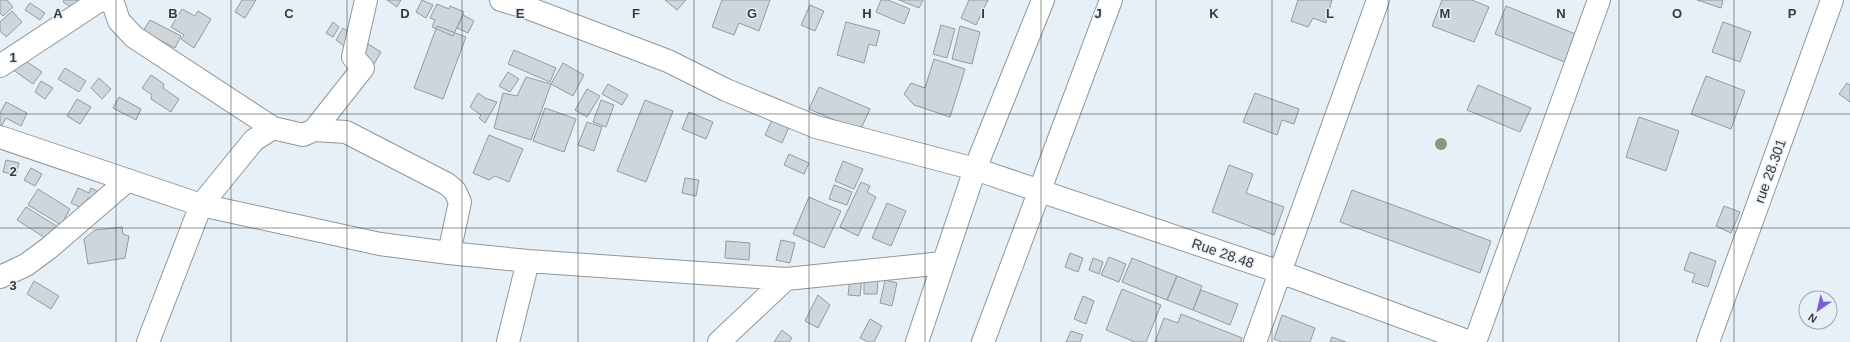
<svg xmlns="http://www.w3.org/2000/svg" width="1850" height="342" font-family="Arial,sans-serif">
<style>
.building{fill:#ced6dc;stroke:#939aa0}
.lines{fill:none;stroke-linecap:round;stroke-linejoin:round}
.street-casing{stroke:#8f979d;stroke-width:24}
.secondary-casing{stroke:#8f979d;stroke-width:24}
.street{stroke:#fff;stroke-width:22}
.secondary{stroke:#fff;stroke-width:22}
.tree{fill:#89957c}
.grid{fill:none;stroke:#373a3d;stroke-width:1;stroke-opacity:0.55}
.labels{text-anchor:middle;stroke-width:3;stroke-linejoin:round;paint-order:stroke}
.street-label{font-size:14px;fill:#373a3d;stroke:#e8f0f7}
.grid-label{font-size:13px;text-anchor:middle;font-weight:bold;fill:#373a3d;stroke:#e8f0f7;stroke-width:3;stroke-linejoin:round;paint-order:stroke}
</style>
<rect width="100%" height="100%" fill="#e8f0f7"/>
<path class="building" d="M0 0H7L13 7 3 16 0 13Z
M64 0H83L76 10 63 2Z
M242 0H256L245 18 235 12Z
M387 0H401L397 7Z
M422 0 433 5 426 18 416 12Z
M665 0H686L677 10Z
M722 0H770L759 31 739 23 734 35 712 27Z
M881 0H888L910 9 904 24 876 12Z
M899 0H923L919 8Z
M969 0H988L976 25 961 18Z
M1298 0H1332L1326 20V23L1313 18 1308 27 1291 21Z
M1442 0H1472L1489 7 1474 42 1432 26Z
M1697 0H1723L1721 8Z
M30 3 45 13 40 20 25 10Z
M437 4 449 9 450 6 464 12 453 36 432 27 435 20 430 18Z
M810 5 824 11 815 31 801 25Z
M1506 6 1578 35 1567 63 1495 34Z
M182 9 195 16 198 11 211 19 194 48 181 39 184 35 171 27Z
M12 11 22 22 6 37 0 31V22Z
M463 15 474 21 468 33 457 28Z
M150 20 181 36 175 48 143 31Z
M333 22 339 27 333 37 326 33Z
M846 22 880 31 876 46 869 44 864 63 837 55Z
M1723 22 1751 32 1740 62 1712 52Z
M941 25 955 29 947 58 933 54Z
M437 26 466 37 443 99 414 88Z
M960 26 980 32 972 64 952 59Z
M343 28 355 36 347 48 336 40Z
M368 44 381 52 374 64 360 54Z
M514 50 556 68 550 82 508 64Z
M20 57 42 72 33 84 12 69Z
M934 59 965 69 950 117 914 105 904 94 911 83 925 88Z
M563 63 584 75 573 96 551 84Z
M65 68 86 81 79 92 58 79Z
M508 72 519 79 510 92 499 86Z
M151 75 164 84 163 88 179 99 171 112 151 99 152 95 142 88Z
M1706 76 1745 91 1731 129 1691 114Z
M526 77 551 84 531 140 494 128 503 93 517 96Z
M99 78 111 89 102 99 91 88Z
M41 81 53 88 45 99 35 92Z
M1847 83 1850 85V102L1839 94Z
M608 84 628 95 622 105 602 94Z
M1478 85 1531 108 1520 132 1467 110Z
M819 87 870 109 860 131 809 109Z
M587 89 600 96 587 117 575 110Z
M478 93 485 98 497 102 485 123 479 118 481 115 470 107Z
M1255 93 1299 109 1294 124 1282 120 1277 135 1243 122Z
M119 97 141 109 136 120 113 108Z
M77 99 91 107 80 124 67 116Z
M601 100 614 105 606 127 593 122Z
M645 100 673 111 646 182 617 171Z
M6 102 27 113 21 126 6 118 1 127 0 126V113Z
M545 108 576 119 564 152 533 141Z
M689 112 713 122 706 139 682 129Z
M1639 117 1679 131 1666 171 1626 157Z
M772 120 789 127 782 143 765 135Z
M587 122 602 127 594 151 578 145Z
M489 135 523 149 509 182 495 176 489 180 473 173Z
M789 154 809 163 804 174 784 165Z
M6 160 19 163 16 175 3 172Z
M843 161 863 169 854 189 835 181Z
M1229 165 1253 174 1246 193 1284 207 1274 235 1212 212Z
M31 168 42 174 35 186 24 180Z
M685 178 699 180 696 196 682 193Z
M861 182 870 186 867 192 876 197 858 236 840 227Z
M834 185 852 192 847 205 829 199Z
M78 188 89 193 91 188 101 193 97 202 88 198 84 209 71 203Z
M38 189 70 209 61 225 28 205Z
M1352 190 1491 241 1480 273 1340 222Z
M809 197 841 211 824 248 793 234Z
M887 203 906 211 891 246 872 238Z
M1724 206 1740 212 1731 233 1716 226Z
M26 207 58 227 50 241 17 220Z
M122 227 123 234 129 236 125 258 88 264 84 239 95 230Z
M781 240 795 243 790 263 776 260Z
M726 241 750 243 749 260 725 258Z
M1690 252 1716 261 1708 287 1692 282 1695 274 1684 270Z
M1070 253 1083 258 1078 272 1065 267Z
M1109 257 1126 264 1119 282 1101 275Z
M1093 258 1103 262 1099 274 1089 270Z
M1132 258 1177 276 1167 300 1122 282Z
M1177 276 1202 286 1193 310 1167 300Z
M850 278 862 279 860 296 848 295Z
M864 278 878 279 877 294H864Z
M885 280 897 283 892 306 880 303Z
M34 281 59 296 51 309 27 294Z
M1122 289 1161 305 1146 342H1135L1106 330Z
M1201 290 1238 304 1230 325 1193 310Z
M818 295 830 305 818 328 805 321Z
M1083 296 1094 301 1086 324 1074 319Z
M1181 314 1242 338 1241 342H1155L1164 318 1178 323Z
M1282 315 1315 328 1310 342H1282L1274 339Z
M870 319 882 326 874 342H868L860 338Z
M782 330 792 338 789 342H774Z
M1071 331 1083 335 1080 342H1066Z
M1332 337 1346 342H1330Z"/>
<g class="lines">
<g class="street-casing">
<path id="street" d="M112 0 119 21 134 37 273 128 254 140 201 205 148 342
M501 0 528 8 668 61 726 90 816 127 975 169 1280 272 1470 342
M0 66 97 2 103 0
M273 128 303 135 314 130 346 132 447 184 455 191 460 202 449 253
M314 130 363 68 353 57 366 0
M0 137 201 205 380 244 449 253 528 261 786 279 943 263
M0 277 26 265 49 248 128 180
M508 342 528 261
M719 342 786 279
M1255 342 1378 0
M1475 342 1599 0
M1708 342 1832 0"/>
</g>
<g class="secondary-casing">
<path id="secondary" d="M917 342 975 169 1043 0
M983 342 1111 0"/>
</g>
<use href="#street" class="street"/>
<use href="#secondary" class="secondary"/>
</g>
<circle class="tree" cx="1441" cy="144" r="6"/>
<path class="grid" d="M116 0V342M231 0V342M347 0V342M462 0V342M578 0V342M694 0V342M809 0V342M925 0V342M1041 0V342M1156 0V342M1272 0V342M1388 0V342M1503 0V342M1619 0V342M1734 0V342M0 114H1850M0 228H1850"/>
<g class="labels">
<g class="street-label">
<text transform="translate(1770 171) rotate(-70)" y="5">rue 28.301</text>
<text transform="translate(1223 253) rotate(19)" y="5">Rue 28.48</text>
</g>
</g>
<g class="grid-label">
<text x="58" y="18">A</text>
<text x="173" y="18">B</text>
<text x="289" y="18">C</text>
<text x="405" y="18">D</text>
<text x="520" y="18">E</text>
<text x="636" y="18">F</text>
<text x="752" y="18">G</text>
<text x="867" y="18">H</text>
<text x="983" y="18">I</text>
<text x="1098" y="18">J</text>
<text x="1214" y="18">K</text>
<text x="1330" y="18">L</text>
<text x="1445" y="18">M</text>
<text x="1561" y="18">N</text>
<text x="1677" y="18">O</text>
<text x="1792" y="18">P</text>
<text x="13" y="62">1</text>
<text x="13" y="176">2</text>
<text x="13" y="290">3</text>
</g>
<g transform="translate(1818 310) rotate(214)"><circle r="19" fill="#e8f0f7" stroke="#a1a7ad"/>
<path d="M0-3L7 15L0 10L-7 15Z" fill="#7c5ed9"/>
<text y="-6" font-size="11" font-weight="bold" text-anchor="middle" fill="#373a3d">N</text>
</g>
</svg>
